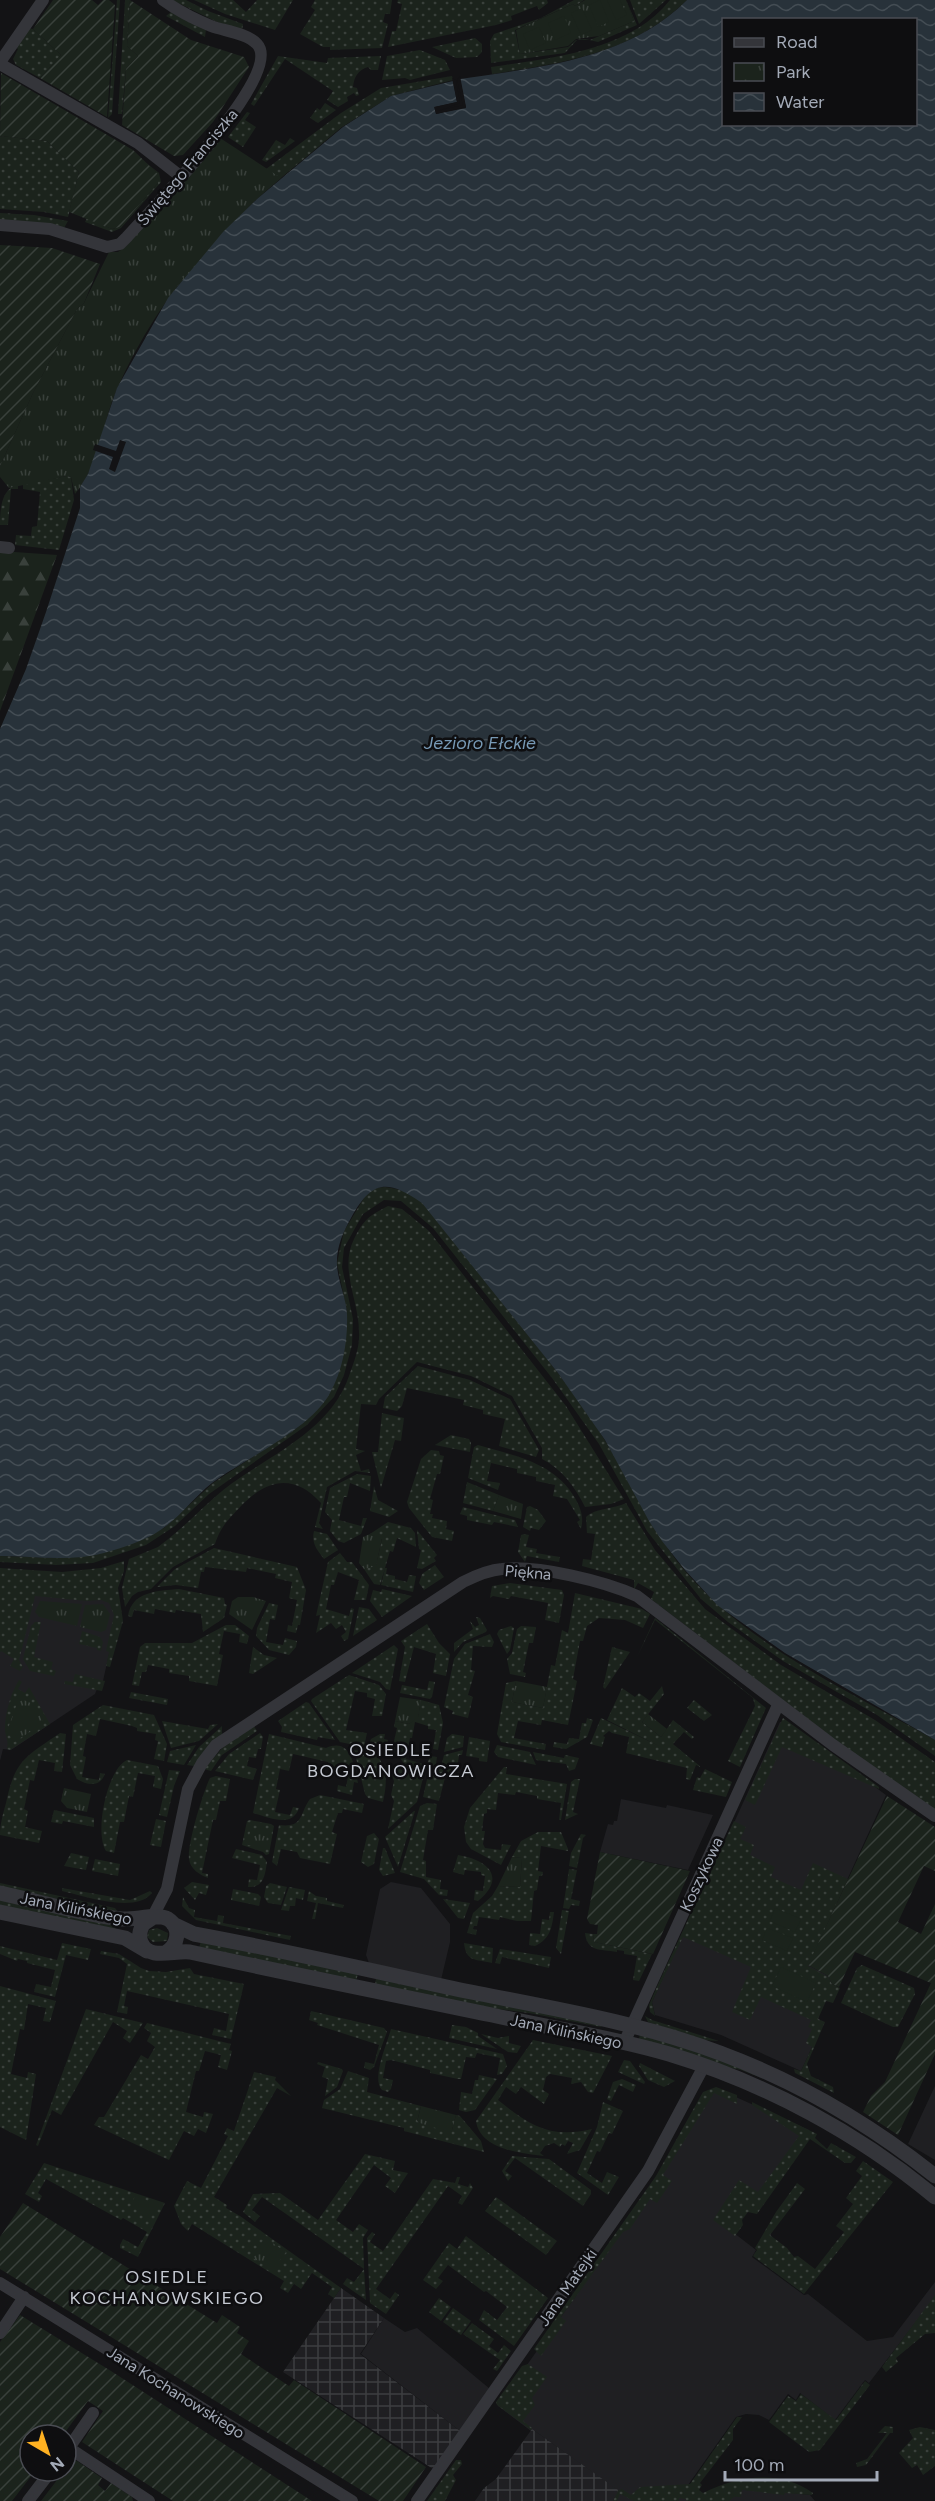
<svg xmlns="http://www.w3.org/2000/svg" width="935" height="2501" font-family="Figtree,sans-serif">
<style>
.built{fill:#1f1f22}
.industrial{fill:url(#industrial-grid)}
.grass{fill:url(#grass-dots)}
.forest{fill:url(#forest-firs)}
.park{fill:url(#park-tufts)}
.garden{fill:url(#garden-furrows)}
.pitch{fill:#1b231c}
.water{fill:url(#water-waves);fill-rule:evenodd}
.pier{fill:#131315}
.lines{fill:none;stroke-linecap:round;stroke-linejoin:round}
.minor{stroke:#34353a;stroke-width:12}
.tertiary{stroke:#34353a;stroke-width:15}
.labels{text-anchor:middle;stroke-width:5;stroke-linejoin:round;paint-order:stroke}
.street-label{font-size:16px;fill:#a3aab7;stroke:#0e0e10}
.water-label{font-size:18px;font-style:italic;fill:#7799b5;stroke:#0e0e10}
.neighbourhood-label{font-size:18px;letter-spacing:1.5px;fill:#c5c9d2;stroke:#0e0e10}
</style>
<defs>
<pattern id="industrial-grid" width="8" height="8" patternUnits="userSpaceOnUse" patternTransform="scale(1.5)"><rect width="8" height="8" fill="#1f1f22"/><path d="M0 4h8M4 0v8" fill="none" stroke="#3c3d40"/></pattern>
<pattern id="grass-dots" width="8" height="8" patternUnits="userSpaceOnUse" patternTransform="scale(1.5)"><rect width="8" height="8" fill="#1b231c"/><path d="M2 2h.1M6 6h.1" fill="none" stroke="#39403b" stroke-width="1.8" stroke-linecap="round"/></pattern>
<pattern id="forest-firs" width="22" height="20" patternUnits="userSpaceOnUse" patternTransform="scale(1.5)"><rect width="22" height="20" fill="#1b231c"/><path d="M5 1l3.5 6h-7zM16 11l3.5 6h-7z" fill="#39403b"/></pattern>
<pattern id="park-tufts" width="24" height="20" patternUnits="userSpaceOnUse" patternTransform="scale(1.5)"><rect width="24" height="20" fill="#1b231c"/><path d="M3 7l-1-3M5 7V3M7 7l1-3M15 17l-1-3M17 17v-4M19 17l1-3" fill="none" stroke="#39403b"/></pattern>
<pattern id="garden-furrows" width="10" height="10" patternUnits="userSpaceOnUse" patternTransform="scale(1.5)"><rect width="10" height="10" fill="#1b231c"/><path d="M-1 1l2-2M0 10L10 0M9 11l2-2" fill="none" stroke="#39403b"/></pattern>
<pattern id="water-waves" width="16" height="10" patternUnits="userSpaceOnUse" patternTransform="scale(1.5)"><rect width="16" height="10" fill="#28323a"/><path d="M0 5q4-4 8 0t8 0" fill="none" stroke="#444d54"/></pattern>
</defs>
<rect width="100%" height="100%" fill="#131315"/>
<path class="built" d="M17 1590 109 1596 120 1619 111 1645 101 1690 97 1689 95 1694 11 1750 3 1749 0 1761V1601Z
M780 1722H786L886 1795 808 1965 828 1976 832 1984 814 2022 812 2047 801 2071 721 2035 655 2015 652 2002Z
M621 1799 666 1808 667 1805 713 1815 688 1870 600 1852 608 1824 613 1825 614 1821H617Z
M391 1882 421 1888 450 1924V1942L441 1980 369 1963 366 1955 380 1889Z
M935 2086V2160L908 2144Z
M716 2088 809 2130 760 2199 721 2223 756 2250 752 2257 804 2295 808 2294 867 2341 893 2337 935 2282V2297L869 2383 865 2380 835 2420 800 2393 796 2400 788 2394 769 2420 759 2415 746 2414 736 2417 688 2485 703 2495 723 2485 810 2495 815 2501H613L617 2490 532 2429 531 2431 498 2406 660 2177Z
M384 2318 405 2332 417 2328 490 2389 460 2431 361 2354Z"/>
<path class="industrial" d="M341 2288 384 2318 360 2354 460 2431 433 2469 283 2372Z
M532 2429 618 2490 613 2501H475L484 2488 496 2479Z"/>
<path class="grass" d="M117 0H120L112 114 108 118Z
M125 0H130L127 46 138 56 126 69 122 114H118Z
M172 0H186L208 11 243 24 242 31 217 22Z
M194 0H233L246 12 257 0H293L275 30 225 14Z
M315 0H392L390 14H385L383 22 388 24 382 48 330 50V47H323L300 34 315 10 311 7Z
M398 0H547L548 3 539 10 537 6 511 16 512 20 496 25 388 47 392 31H396L402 4 397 3Z
M574 0H584L575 6 573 4 515 30 520 54 568 47 576 40H590L634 21 626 0 637 25 598 42 585 39 577 40 565 53 491 63 490 41 494 34 541 18Z
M630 0H666L639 24Z
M670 0H687C633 53 564 63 492 74L491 67C551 58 630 51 670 0Z
M171 12 206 29 205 37 166 16Z
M28 28 33 29 61 55 40 78 16 65 13 59 18 49 15 47Z
M475 38 482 44V52L477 57 456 58 432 47Z
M420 50 445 60 450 70 410 80 405 78 382 80 387 56Z
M278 56 327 63 328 58 381 56 378 70H371L368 67C358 70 354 77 353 87L357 88 359 95 356 96 354 93 347 97 348 101 338 107 327 100 333 91 285 59 254 106 251 104Z
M452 76 453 80 391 96 342 127 257 198 167 298 123 341 258 175 341 113 381 88Z
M325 103 336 110 318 123 310 118 317 108 320 110Z
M247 112 250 113 245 120 256 127 243 147 228 137Z
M0 136 47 141 79 172 68 217 44 212 0 209Z
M290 138 295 141 266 162 262 160 276 140 285 145Z
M145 162 159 173 161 182 121 228 112 232 85 222 87 218 112 229 120 227 158 183V174Z
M0 213 34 215 68 221 64 228 0 220Z
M67 476 71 477 74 500 59 550 15 545 16 535 31 536 32 527 37 526 40 492 23 489V484Z
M18 485V489H11L8 525H0C0 510 1 488 18 485Z
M385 1187C399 1189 411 1192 422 1202 429 1209 436 1219 442 1227 458 1247 474 1267 490 1287 529 1337 571 1386 604 1439 632 1483 651 1531 685 1571 750 1647 849 1691 935 1740V1756L877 1715 783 1661 728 1622 701 1599 647 1531 599 1444 552 1378 433 1228 401 1201 384 1200 363 1214 344 1248 342 1267 353 1319 352 1345 344 1375 334 1397 307 1425 209 1494 175 1526 146 1545 93 1563 56 1565 0 1562V1556L56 1558 134 1543 164 1528 213 1483 298 1427 347 1312 337 1263 344 1231 367 1193 373 1188Z
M388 1206 402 1209 429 1231 566 1406 624 1499 611 1504 585 1507C575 1487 562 1469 542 1459V1448L512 1396 471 1376 417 1362 379 1399 376 1405 361 1404 356 1449 365 1451 356 1455 361 1471 369 1469 370 1473 355 1471 327 1487 319 1523 323 1529 315 1527 321 1503C294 1473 267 1479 241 1506 228 1520 221 1526 215 1544L173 1567 151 1589 138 1592 132 1596 125 1607 122 1588 129 1559 158 1547 167 1540C190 1522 207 1502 231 1484 274 1453 331 1429 349 1376 354 1362 360 1347 359 1332 359 1300 339 1269 354 1239 364 1219 369 1216 388 1206Z
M418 1366 470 1380 510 1399 539 1450 536 1457 499 1446 505 1419 483 1414V1410L463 1405 464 1400 407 1388 402 1406 397 1411 383 1408 385 1397Z
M382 1413 404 1418 401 1441 395 1440 381 1488 372 1452H378Z
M451 1435 469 1439 471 1443 470 1452 435 1445Z
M478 1445C515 1456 554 1462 575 1498 581 1509 584 1517 581 1529L577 1522 580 1520 567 1499 553 1496 555 1485 536 1481V1477L517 1473V1469L491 1463 487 1481 500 1483 498 1490 468 1478 474 1447Z
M431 1450 439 1451 440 1455 444 1456 440 1474H437L430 1499 433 1500 430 1514H433L432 1518 447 1521 446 1529 454 1531 452 1541 432 1537 409 1508 407 1502 421 1459Z
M357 1474 371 1476 370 1491 350 1483 347 1497H344L339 1520 361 1526 363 1518H367L361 1534 344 1543 338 1541 330 1531 332 1520 325 1512 330 1488Z
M467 1482 499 1495 493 1511 463 1503Z
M374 1486 378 1500 398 1511 389 1517 370 1511Z
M626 1503 655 1550 705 1609 781 1665 875 1720 935 1762V1810L834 1739 651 1599 654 1592 638 1583 634 1590V1580L582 1566 583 1559 591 1560 595 1534 587 1533 586 1517C595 1508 614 1509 626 1503Z
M530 1506 538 1510 546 1521 539 1530 531 1528 530 1531 523 1527 527 1507Z
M463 1507 515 1520 518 1527 494 1522 492 1525 467 1520V1516L460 1514Z
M388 1522 411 1528 415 1533 416 1547 397 1538 393 1552 390 1551 380 1585 374 1584 364 1569 376 1565 382 1539 370 1534Z
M417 1530 437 1555 434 1558 436 1561 422 1569 417 1568 421 1550 419 1549Z
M314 1531 327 1534 338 1550 324 1559C317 1550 311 1543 314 1531Z
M524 1534 529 1535 526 1547 537 1549 536 1553 560 1557 559 1562 527 1556 525 1562 518 1552 521 1535Z
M214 1548 297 1567 306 1590 300 1625H298L296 1633 287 1631 288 1625 292 1626 297 1600 289 1598 292 1582 275 1578 276 1574 247 1568 246 1572 205 1567 204 1572H201L198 1588 176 1585 157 1587 175 1569Z
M340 1553 347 1562H352L369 1585 366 1600H354L359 1580 338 1572 334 1585H331L326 1609 349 1616 351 1608 354 1609 348 1639 344 1641 341 1636 346 1632 342 1625 336 1629 331 1623 316 1633 320 1615 316 1616 328 1562Z
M124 1561V1571L118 1588 123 1621 110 1667 106 1666 109 1652 106 1651 114 1615 109 1603 101 1600 87 1601 35 1596 19 1660 23 1667 20 1671 10 1666 14 1659 1 1651 0 1653V1568L62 1572 101 1568Z
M435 1565 444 1577 424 1590 419 1583 422 1574Z
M385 1568H387L386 1574 395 1576V1579L407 1582 409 1575 416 1576 413 1592 381 1585Z
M510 1583 562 1590 564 1595 559 1623 545 1620 548 1603 511 1596 509 1599 493 1596 490 1598 492 1586Z
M179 1589 224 1598 225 1604 227 1605 224 1618 203 1632 201 1614 176 1610 175 1613 155 1609 154 1614 134 1610 132 1617 128 1616C132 1591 158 1591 179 1589Z
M382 1589 412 1596 382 1617 370 1601 373 1590 381 1592Z
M575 1593 642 1609 650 1614 643 1628 625 1620 599 1618 587 1626 583 1641H580L573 1679 577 1681 568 1725 542 1720 541 1725 518 1721 514 1738 546 1744 545 1750 501 1742 497 1734 506 1683 516 1681 512 1702 543 1708 551 1665 555 1666 562 1630 568 1633Z
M269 1603 278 1605 275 1620 270 1619 266 1642 283 1645 285 1638 297 1641 296 1647 289 1655 269 1650 256 1636 257 1628Z
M359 1607 369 1609 377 1620 353 1636Z
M476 1617 480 1618 487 1630 486 1632 463 1642 454 1652V1643L473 1629 470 1621 475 1627 479 1625Z
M655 1618 766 1708 740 1767 728 1761 755 1706 753 1698 655 1620 637 1657Z
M35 1622H41L34 1657 53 1662 51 1669 56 1671 54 1676 30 1671 23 1659 31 1626Z
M427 1624 439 1643 450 1654 446 1676 433 1673 436 1654 414 1647 405 1682 399 1681 405 1647 401 1641Z
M226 1625H235L249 1636 247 1644 239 1642 240 1634 224 1631 219 1654 223 1655 217 1686 189 1681V1676L169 1673V1669L148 1665 146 1672H142L139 1686 132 1685 140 1647 145 1643H192Z
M511 1626 514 1628 510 1650 507 1654 497 1634 499 1630Z
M521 1626 536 1627 533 1643H529L523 1672 526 1673 525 1677 510 1674 507 1659 512 1653 517 1629Z
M82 1631 100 1637 103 1642 101 1651 97 1650V1648L79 1644Z
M490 1634 494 1642 492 1647 473 1646 471 1670 475 1671 468 1695 473 1697 468 1718 452 1714 453 1711 444 1707 454 1659 465 1644Z
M394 1645 398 1649 390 1690 386 1689 380 1682 352 1673Z
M253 1647 264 1655 277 1658 253 1674 249 1673Z
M612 1647 630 1652 605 1689 603 1687Z
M75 1674 105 1681 102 1691 64 1684 65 1681 73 1682Z
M349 1675 379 1685 386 1694 382 1716H372L375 1699 367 1697V1693L355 1691 346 1730 367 1733 364 1747 340 1742 311 1701 312 1699Z
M19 1680 22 1682 18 1689 25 1693 29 1687 50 1724 10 1750 7 1749C9 1738 4 1735 5 1726 6 1710 11 1693 19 1680Z
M429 1681 435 1682 432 1697 430 1699 400 1693 402 1685 427 1690Z
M662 1686 664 1694 642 1722 661 1737 673 1720 694 1737 692 1739 684 1732 673 1744 701 1767 696 1765 690 1780 686 1779 687 1768 626 1753 629 1737 612 1733 609 1731 603 1736 605 1737 602 1747 590 1744 601 1718 661 1747 607 1720 622 1688 635 1697 639 1693 650 1701Z
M131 1692 168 1699 167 1705 129 1698Z
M421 1700 439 1705 443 1723 438 1750 433 1749 436 1730 428 1729V1726L415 1722 412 1738H410L406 1759 427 1765 430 1756 437 1757 436 1764 426 1770 405 1766 398 1754 392 1750 397 1728 394 1727 395 1721 409 1724 418 1717Z
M694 1700 712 1715 704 1721 687 1708Z
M306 1702 309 1703 335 1740 318 1737 317 1740 281 1732 282 1727 278 1721Z
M103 1705 154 1715 167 1744 164 1761 154 1759 158 1741 155 1740 156 1734 137 1731V1728L132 1726 100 1719 96 1736 87 1734 83 1756 86 1757 82 1777 99 1780 100 1773 105 1774C100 1787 88 1786 77 1779L70 1765 73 1725Z
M587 1718 593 1720 587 1737 566 1749 553 1747 554 1742 567 1744 569 1738 579 1739 582 1723H586Z
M783 1718 879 1787V1789L782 1747 755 1805 745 1800Z
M162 1721 208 1729 210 1725 218 1724 199 1741 171 1748Z
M253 1725 257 1731 222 1755 211 1771 204 1769 224 1746Z
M222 1726V1734L194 1766 187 1765 199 1747Z
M60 1733 66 1734 62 1772 54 1771 55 1763 39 1760 34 1781 30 1780 24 1809 28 1811 25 1827 42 1831 39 1843 0 1835C0 1824 3 1814 6 1803 15 1760 25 1757 60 1733Z
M260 1733 263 1737 261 1749H258L256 1758 249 1757 247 1766 257 1769 253 1780 215 1771 229 1754Z
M269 1734 326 1748C351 1737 354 1765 358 1783L354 1782 352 1795 337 1791 338 1785 346 1787 349 1771 328 1767V1762L293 1754 289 1771 280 1769 276 1789 280 1790 275 1812 290 1815 293 1807 299 1808C292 1829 268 1817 253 1813Z
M380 1734H385L384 1739 388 1740 386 1751 368 1747 371 1739Z
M452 1734 464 1736 463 1747 444 1752 447 1738Z
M469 1737 490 1741 487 1762 479 1761V1758L466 1756Z
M196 1745 184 1765 167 1762 170 1751Z
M497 1745 530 1752 536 1765 498 1757 494 1752Z
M354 1750 377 1755C388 1771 387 1783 383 1802L368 1798 365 1794Z
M463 1750 462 1755H459L458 1763H454L452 1775 446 1774 439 1801 423 1797 428 1775 441 1767 444 1755Z
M533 1752 564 1758 565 1755 579 1758 575 1769 569 1771 566 1764 536 1760Z
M127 1760 158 1766 163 1779 161 1789 153 1787 155 1776 138 1773 133 1797 129 1796 124 1822H120L114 1853 106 1851C94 1833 107 1769 127 1760Z
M504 1767H507L506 1774 567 1784 561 1820H559L561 1803 537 1799V1796L516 1792 515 1795 498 1793 496 1810 487 1809V1813L484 1814 482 1831H485L483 1844 485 1848 501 1850 502 1844 511 1845 501 1865 471 1849 466 1842 464 1827 470 1808Z
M392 1768 424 1774 417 1802 388 1829 394 1801 391 1795 394 1781 391 1774Z
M705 1769 732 1782 726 1797 693 1790 697 1777 700 1778Z
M169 1770 180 1771 174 1786 167 1817 159 1815Z
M216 1776 230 1779 226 1801H220L216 1820H213L202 1873 208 1874V1878C200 1875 190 1869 189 1859 187 1845 203 1792 210 1778Z
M575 1779H580L573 1812 578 1814 565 1820 571 1782Z
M320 1795 364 1804 362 1813 343 1809 342 1813H338L332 1832 337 1834 330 1864 300 1858 297 1852 281 1849 277 1866 272 1862 279 1825C304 1828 299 1814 310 1799Z
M427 1803 437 1804 433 1830H428L423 1860 426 1861V1877L441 1880 440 1889 448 1890 447 1896 439 1895 424 1879 400 1872 420 1806Z
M54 1810 94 1818V1827L63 1821 62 1824 51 1822Z
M414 1811H415L398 1867 385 1837Z
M156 1819 166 1821 161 1847 150 1845Z
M250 1820 271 1824 274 1826 269 1854 266 1855 263 1852 242 1845 247 1821Z
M734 1821 746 1827 740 1839 754 1845 750 1855 775 1867 771 1877 801 1890 813 1863 848 1879 808 1966 828 1977 832 1984 840 1988 833 2003 826 2001 818 2019 825 2022 807 2064 811 2076 833 2087 834 2093 795 2073 794 2069 801 2071 812 2047 806 2043 812 2029 808 2027 811 2020 761 1997 750 2020 732 2012 751 1967 683 1937 652 2002 655 2016 650 2012 649 2005 659 1982Z
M538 1832H561L568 1849V1851L541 1846 538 1871 543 1872 542 1876H539L537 1890 534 1891 531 1921H517L500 1917 499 1920 479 1917 477 1926H474L473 1929 477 1930 476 1935 467 1933 473 1913 492 1896 498 1886 520 1887 522 1858 512 1857 521 1841Z
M374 1833 379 1839 374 1864 368 1867 361 1862 367 1836Z
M581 1834 586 1835 583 1838 577 1868 569 1866 571 1853Z
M383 1848H385L395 1873 383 1876 379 1870Z
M236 1849 262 1855 267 1862C265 1875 264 1888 248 1887L249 1879 257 1880 260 1865 232 1858Z
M71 1853 89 1857 86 1870 64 1866Z
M458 1855C488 1860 507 1877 478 1901L474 1900 475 1890 483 1891 485 1876 481 1875V1872L465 1870 464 1875 453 1872Z
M95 1859 120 1864 118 1876 92 1871Z
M569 1869 577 1870 571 1899 580 1901 579 1906 571 1905 569 1909 563 1908Z
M192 1882 209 1885 206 1895 199 1893 195 1900 184 1888Z
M0 1883 115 1908 118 1912 0 1887Z
M270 1883 287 1887 281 1905 268 1903 264 1897 266 1886Z
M289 1887 305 1890 303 1900 296 1898 295 1906H290L289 1911 281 1910Z
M62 1888 130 1900 150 1891 152 1893C135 1914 85 1896 62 1891Z
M233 1889 258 1894 261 1897 259 1906 231 1900Z
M309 1891 316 1896 327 1898V1901L344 1905 343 1908 318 1903 315 1919H312L316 1903 307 1901Z
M183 1897 189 1908 195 1910 194 1917 217 1921 218 1915 224 1916 223 1923 291 1936 290 1940 196 1920 182 1906Z
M0 1899 116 1923 115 1930 0 1906Z
M443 1899 470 1903 464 1919 458 1918Z
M562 1910 569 1911 561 1954 556 1948Z
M550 1912H554C552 1928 550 1939 535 1946L529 1945 530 1933 540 1934 542 1919 549 1920Z
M157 1928 168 1933 167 1941 153 1942 147 1937 149 1930Z
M585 1933 593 1934 594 1942 652 1954 639 1981 633 1980 637 1956 624 1954V1951L617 1950V1952C600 1949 587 1952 585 1933Z
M201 1941 358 1974 356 1981 199 1948Z
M62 1943 91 1949 88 1960 66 1955 55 1997 34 1992 36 1984 51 1987 55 1970 27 1963V1961L18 1959 17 1961 0 1954V1946L57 1960Z
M464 1943 493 1948 492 1963C475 1959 466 1962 464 1943Z
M500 1949 551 1957 549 1968 502 1957 500 1964 495 1963Z
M101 1951 119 1954 141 1968 149 1971 166 1972 190 1968 194 1974 244 1984 231 2039 212 2035 214 2028 226 2031 229 2014 127 1991 124 2006 128 2007 127 2014 117 2012 127 1964 119 1958 100 1954Z
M862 1965 914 1988 915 1994 898 2027H893L841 2003 857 1968Z
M376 1978 602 2025 601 2027 529 2013 483 2007 375 1985Z
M0 1986 56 2001 50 2022 43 2021 46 2008 28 2004 24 2030 20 2029 11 2074 27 2078 28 2072 36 2074 26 2140 0 2127Z
M86 2009 143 2023 130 2043 123 2038 127 2031 113 2022 61 2115 52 2110 38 2146 36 2145Z
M311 2011 384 2028 387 2032 374 2067 370 2070 364 2068 365 2062 374 2064 379 2045 317 2025 318 2023 309 2020Z
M645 2016 652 2020 719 2041 703 2040 648 2022Z
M147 2023 231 2044 229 2050 232 2051 227 2070 218 2067 221 2055 205 2051 199 2071H196L186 2112 203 2117 204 2112 213 2114 206 2133 198 2129 194 2136 184 2131 169 2160 94 2125 99 2117H104L141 2055 148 2059 155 2047 147 2041 151 2033 144 2028Z
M452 2025 466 2027 478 2033V2036L497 2049 449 2038Z
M391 2029 503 2054 507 2066 502 2074 497 2075 500 2058 477 2053 475 2058 466 2057 461 2079H458L430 2073V2070L391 2060 386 2061 383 2078 393 2080 391 2089 388 2092 382 2090C371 2079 387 2044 391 2029Z
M481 2034 498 2038 509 2036V2043L521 2046 517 2053 508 2052Z
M640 2034 722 2059 764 2079 741 2070 720 2066 639 2039Z
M533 2040 612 2056 593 2093 588 2092 581 2082 571 2084 572 2078 550 2074 546 2077 543 2090 549 2094 544 2104 521 2087 516 2094 506 2087 498 2100C529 2125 550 2139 592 2129L580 2150 567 2154 573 2143 568 2141 565 2146 562 2144 560 2147 554 2143 545 2146 540 2153 544 2156C522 2153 480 2150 476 2121Z
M624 2060 630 2061 645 2082 644 2084 618 2072Z
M318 2062 342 2069 343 2071 337 2087 325 2096 328 2079 322 2077 325 2067 317 2064Z
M640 2063 675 2081 664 2087 648 2080 639 2066Z
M348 2071 369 2078 367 2092 421 2106 417 2122 452 2130 456 2115 460 2116 481 2141 484 2152 404 2131V2128L322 2108 324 2100 340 2089Z
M254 2072 276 2077 275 2080 291 2096 277 2088 214 2197 227 2205 226 2208 240 2216 341 2288 334 2298 328 2294 332 2287 312 2273 301 2289 294 2284 288 2293 280 2288 284 2281 192 2224 188 2231 181 2224 174 2206 187 2181 201 2188 228 2136 224 2134 227 2128 234 2131Z
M479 2075 497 2079 475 2110 466 2112 459 2110 461 2092 472 2094 475 2080H478Z
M622 2079 636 2085 633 2092 619 2085 611 2101 607 2099 613 2082Z
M716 2087 737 2095V2104L714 2093 663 2175 672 2181 657 2203 650 2199 630 2229 623 2232 561 2317 566 2321 541 2356 534 2349 656 2176 703 2092Z
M603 2102 623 2111 612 2134 609 2133 600 2152 597 2151 587 2173 602 2183 607 2172 619 2177 608 2195 577 2173 597 2127Z
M752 2102 817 2134 815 2138 827 2149 831 2143 856 2157 851 2163H845L810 2139 757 2214 748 2212 742 2220 743 2225 735 2236 713 2220 739 2180 758 2192 799 2136 752 2105Z
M365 2154 395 2161 393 2170 408 2173 395 2193 385 2186 391 2178 374 2165 336 2220 353 2232 359 2224 368 2230 363 2238 364 2269 262 2197 252 2210 260 2216 255 2222 243 2212 253 2194 280 2193 318 2220Z
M512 2156 549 2159 591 2190V2194L583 2206 515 2158 505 2171 512 2176 508 2181 502 2171Z
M863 2161 893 2182 804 2294 753 2256 757 2250 755 2248 776 2212 797 2183 805 2189 770 2235 787 2248 794 2257 798 2256 815 2269 844 2232 836 2226 853 2204 846 2198 862 2176 856 2171Z
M44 2163 165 2203 138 2257 120 2248V2245L123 2239 138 2247 147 2232 123 2218 121 2220 46 2179 38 2193 42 2196 39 2202 25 2194Z
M457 2177H460L458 2184 468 2187 470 2183 473 2188 462 2205 458 2203 462 2196 448 2186 376 2289 390 2299 395 2292 399 2295 386 2314 370 2303 367 2238 372 2232 375 2234 370 2242 383 2251 433 2179 455 2183Z
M496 2197 557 2241 546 2255 485 2211Z
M466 2236 548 2298 514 2346 479 2320 484 2310 497 2320 507 2307 486 2291 484 2292 448 2265 438 2278 443 2281 436 2289 423 2280 449 2243 457 2249Z
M364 2269 366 2300 343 2284 347 2278 354 2282Z
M935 2295V2333L925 2334 896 2358 898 2362 886 2372 882 2367Z
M439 2298 451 2307 441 2321 429 2312Z
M453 2308 471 2321 461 2335 443 2322Z
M472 2323 494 2339 489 2346 498 2353 504 2345 511 2351 497 2371 493 2369 500 2360 463 2334Z
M528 2364 547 2377 532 2398 535 2405 523 2421 532 2428 531 2430 497 2405 496 2402 522 2366Z
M865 2381 870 2385 820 2450 809 2452 769 2422 788 2396 796 2401 801 2394 836 2420Z
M737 2417H742L733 2429V2440L700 2483 702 2485 699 2490 703 2493C737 2476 780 2469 813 2493L812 2495 785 2493 784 2495 742 2490 741 2497H734L729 2501H686V2499L679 2498V2501H634L620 2494 617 2501H613L618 2491 622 2489 631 2495 640 2487 690 2484Z
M885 2426 893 2427V2433H890L866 2465 857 2467 856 2463 867 2459 887 2433H878Z
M920 2427 935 2430V2466L923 2475 917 2465 912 2468 899 2453 913 2438 909 2430Z
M456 2460H461L462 2464 453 2475 456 2480 445 2501H427Z"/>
<path class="forest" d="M0 551 57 555 0 711Z"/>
<path class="park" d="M585 0H626L634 21 599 36 576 39 568 46 520 54 516 30 573 4 575 6Z
M220 138 281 178C212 236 153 306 117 389 102 423 99 466 75 494L71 477 67 476 9 488 0 477V466L33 393 77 309 84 303 109 252H118L126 246Z
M499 1495 523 1504 521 1519 493 1511Z
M370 1534 382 1538 376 1566 364 1569 359 1563 363 1537Z
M238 1597H253L266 1601 252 1630 229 1614 232 1601Z
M40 1601 82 1604 77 1626 39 1617 35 1612Z
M103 1604 110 1614 106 1630 101 1632 80 1627 85 1605Z
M516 1681 547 1687 543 1708 512 1702Z
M400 1697 421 1700 418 1718 409 1724 395 1721Z
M19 1698 33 1704 44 1723 14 1742 7 1731Z
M648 1714 667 1729 661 1737 642 1722Z
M64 1788 91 1794 87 1812 67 1808 61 1801Z
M251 1828 268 1831 265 1848 247 1845Z
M512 1857 522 1858 520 1887 498 1886Z
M421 2106 456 2115 452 2130H442L417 2122Z
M135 2196 156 2204 150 2216 131 2206Z
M265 2238 286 2252 273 2270 251 2257Z"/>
<path class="garden" d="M53 0H92L98 5 103 0H109L115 5 107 117 40 78 61 55 33 29Z
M130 0 191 40 244 57 249 67 213 122 183 155 174 156 122 125 126 69 138 56 127 46Z
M1 73 133 150 158 174V183L120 227 112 229 69 212 79 172 47 141 0 136Z
M0 245 52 248 100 264 84 303 77 309 33 393 0 466Z
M887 1796 935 1827V1871L924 1866 898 1922 921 1934 935 1904V2054L898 2135 863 2112 871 2096 885 2082 931 1983 855 1952 839 1987 832 1984 828 1976 808 1965Z
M600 1852 690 1871 653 1954 594 1942 593 1934H597L598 1925 590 1924 587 1919Z
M23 2203 217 2323 222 2315 240 2327 237 2333 249 2341 241 2354 289 2386 294 2380 426 2467 403 2501H379L0 2269V2237Z
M20 2315 111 2371 312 2501H173L82 2442 103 2411 88 2401 63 2435H30V2471H35L12 2501H0V2342Z
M77 2461 102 2478 98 2485 105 2491 111 2483 132 2497 133 2501H41L64 2471H66L70 2462Z"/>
<path class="pitch" d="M600 0 609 22 598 27 589 5Z
M607 0H620L627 15 616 20Z
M582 8 592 30 581 35 571 13Z
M564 16 571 33 555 40 548 23Z
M539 27 546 43 530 50 523 34Z
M775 1908 801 1919 795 1932 770 1921Z
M767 1928 793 1938 787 1951 762 1940Z
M781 1967 816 1983 807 2002 772 1986Z"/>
<path class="water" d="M687 0H935V1740L785 1653 717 1605 685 1570 662 1541 649 1521 605 1440 558 1373 422 1203C387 1179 372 1180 351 1218 343 1232 336 1248 337 1265 338 1282 346 1297 347 1314 348 1340 343 1370 330 1393 311 1429 246 1458 212 1483 194 1497 181 1516 162 1529 145 1541 124 1547 104 1553 70 1562 34 1556 0 1556V729L26 669 46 612 80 508V487L88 474 117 388 168 298 223 232 257 199 343 127 391 96 453 81 457 102 435 107 436 114 466 108 460 79C540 67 627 60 687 0ZM724 20H916V124H724Z"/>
<path class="pier" d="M460 76 466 107 436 114 434 107 457 102 452 78 456 80 460 103 438 111 463 105 457 80Z
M120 440 126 442 115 472 109 469 113 457 93 450 95 444 116 451Z"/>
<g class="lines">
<path class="minor" d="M0 62 43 0
M0 64 138 143 180 176
M0 225 50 229 107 247 120 244 127 237C149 212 285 74 257 44 247 33 224 31 211 26 194 19 178 11 163 0
M0 547 9 548
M152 1918 167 1889 188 1789 202 1763 216 1745 463 1582C475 1576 488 1570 502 1569 538 1565 604 1581 637 1596L833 1745 935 1816
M624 2043 778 1705
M0 2283 352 2501
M0 2333 24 2297
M69 2448 149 2501
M66 2452 93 2413
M28 2501 51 2471
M417 2501 648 2171 704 2066"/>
<path class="tertiary" d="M0 1893C39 1901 83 1915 122 1919 135 1920 158 1913 168 1919 182 1928 178 1946 165 1953
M0 1912 125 1938 147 1951
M152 1918 143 1924C140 1930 138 1936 141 1942 148 1961 174 1950 190 1952 290 1974 391 1994 492 2015 551 2028 611 2037 669 2054 765 2083 858 2133 935 2197
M173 1924 194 1934C282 1950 369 1970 456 1989 544 2007 635 2021 720 2053 798 2082 870 2124 935 2176"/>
</g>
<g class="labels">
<g class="street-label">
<text transform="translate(187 167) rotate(-50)" y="6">Świętego Franciszka</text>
<text transform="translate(528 1572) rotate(5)" y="6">Piękna</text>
<text transform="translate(701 1874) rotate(-65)" y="6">Koszykowa</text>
<text transform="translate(76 1908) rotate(11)" y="6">Jana Kilińskiego</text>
<text transform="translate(566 2031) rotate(12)" y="6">Jana Kilińskiego</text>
<text transform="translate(567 2287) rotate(-55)" y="6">Jana Matejki</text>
<text transform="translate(176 2392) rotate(32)" y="6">Jana Kochanowskiego</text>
</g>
<g class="water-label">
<text x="480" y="749">Jezioro Ełckie</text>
</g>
<g class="neighbourhood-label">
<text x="391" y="1756">OSIEDLE<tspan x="391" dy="21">BOGDANOWICZA</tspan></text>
<text x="167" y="2283">OSIEDLE<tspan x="167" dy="21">KOCHANOWSKIEGO</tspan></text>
</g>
</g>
<rect x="722" y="18" width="195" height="108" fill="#0e0e10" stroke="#4a4c53" stroke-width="1.5"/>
<rect x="734" y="38" width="30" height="9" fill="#34353a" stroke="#4a4c53" stroke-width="1.5"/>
<text x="776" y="48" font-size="18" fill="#a3aab7">Road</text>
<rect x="734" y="63" width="30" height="18" fill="url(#park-tufts)" stroke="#4a4c53" stroke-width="1.5"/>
<text x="776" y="78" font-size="18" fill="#a3aab7">Park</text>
<rect x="734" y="93" width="30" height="18" fill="url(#water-waves)" stroke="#4a4c53" stroke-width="1.5"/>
<text x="776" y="108" font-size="18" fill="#a3aab7">Water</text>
<g transform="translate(48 2453) rotate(141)"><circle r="28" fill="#0e0e10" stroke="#4a4c53" stroke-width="1.5"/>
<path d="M0-4.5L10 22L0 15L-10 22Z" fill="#ffb121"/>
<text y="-9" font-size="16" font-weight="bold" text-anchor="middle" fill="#a3aab7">N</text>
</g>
<path d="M725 2471v9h152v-9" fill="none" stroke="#a3aab7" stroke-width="3"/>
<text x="734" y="2471" font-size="18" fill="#a3aab7" stroke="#0e0e10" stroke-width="4.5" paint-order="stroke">100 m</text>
</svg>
